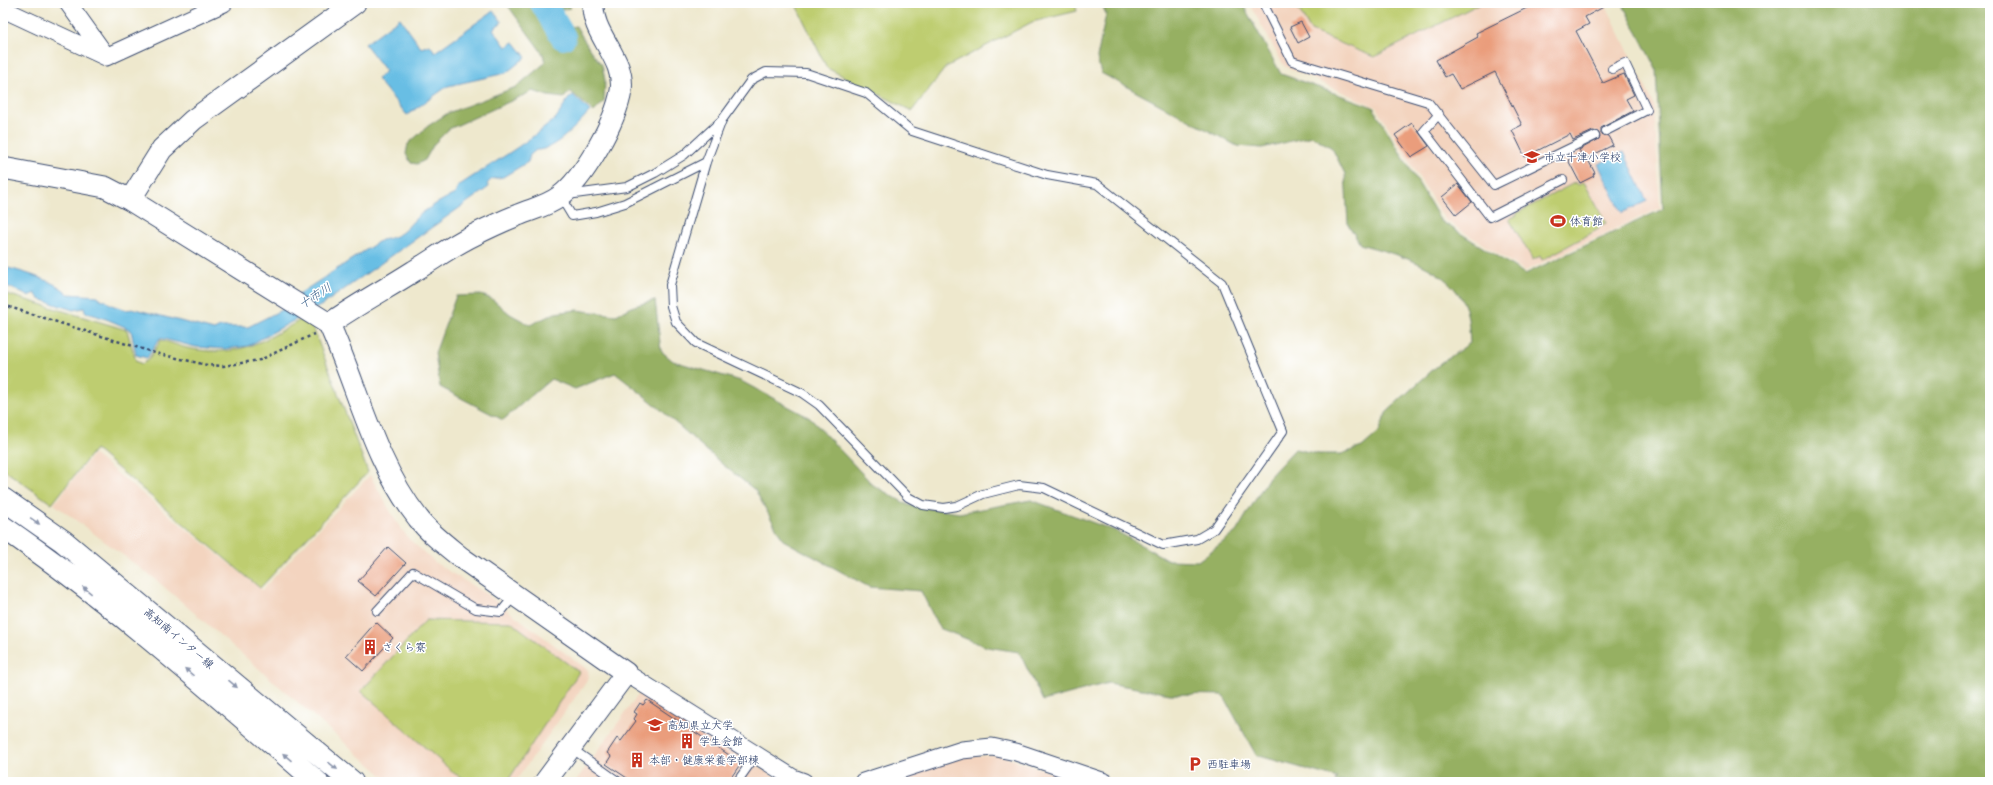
<svg xmlns="http://www.w3.org/2000/svg" width="1993" height="785" font-family="'Patrick Hand','Klee One',sans-serif">
<style>
.built{fill:#f3d4bf}
.green{fill:#becd6f;stroke:#6c7e66}
.forest{fill:#96b062;stroke:#587060}
.water{fill:#67bee4;stroke:#4176a1}
.lines{fill:none;stroke-linecap:round;stroke-linejoin:round}
.river{stroke:#67bee4;stroke-width:26}
.building{fill:#ea9d7b}
.service-casing{stroke:#3b4b6f;stroke-width:10}
.minor-casing{stroke:#3b4b6f;stroke-width:19}
.tertiary-casing{stroke:#3b4b6f;stroke-width:23}
.secondary-casing{stroke:#3b4b6f;stroke-width:24}
.path{stroke:#3b4b6f;stroke-width:2.5;stroke-dasharray:3 3;stroke-linecap:butt}
.service{stroke:#fff;stroke-width:8}
.minor{stroke:#fff;stroke-width:17}
.tertiary{stroke:#fff;stroke-width:21}
.secondary{stroke:#fff;stroke-width:22}
.oneway{fill:#8d97ae}
.labels{text-anchor:middle;stroke-width:3;stroke-linejoin:round;paint-order:stroke}
.poi-label{font-size:11px;fill:#1b2f5e;stroke:#fff;text-anchor:start}
.street-label{font-size:11px;fill:#1b2f5e;stroke:#fff}
.water-label{font-size:12px;font-style:italic;fill:#325a86;stroke:#fff}
</style>
<rect width="100%" height="100%" fill="#fff"/>
<filter id="ink" filterUnits="userSpaceOnUse"><feTurbulence type="fractalNoise" baseFrequency=".025" numOctaves="2"/><feDisplacementMap in="SourceGraphic" scale="8" xChannelSelector="R" yChannelSelector="G"/><feConvolveMatrix kernelMatrix="1 2 1 2 8 2 1 2 1" color-interpolation-filters="sRGB"/></filter>
<filter id="wash" filterUnits="userSpaceOnUse"><feTurbulence type="fractalNoise" baseFrequency=".012" numOctaves="4" result="noise"/><feDisplacementMap in="SourceGraphic" scale="16" xChannelSelector="R" yChannelSelector="G"/><feGaussianBlur stdDeviation="0.9" result="paint"/><feColorMatrix in="noise" values="0 0 0 0 0 0 0 0 0 0 0 0 0 0 0 0 0 1.4 0 .05"/><feComposite in="paint" operator="in"/></filter>
<g filter="url(#wash)">
<rect width="100%" height="100%" fill="#eee8cd"/>
<path class="built" d="M1249 3H1605L1654 105 1660 208 1525 271 1445 220 1376 107 1284 66Z
M93 454 262 590 370 475 397 523 409 539 437 564 486 594 588 670 589 678 515 782H390L155 579 54 504Z
M641 691 783 782H575Z
M999 755 1081 782H885L966 756Z"/>
<path class="green" d="M795 3H1075L1077 11 1032 22 946 67 912 111 827 68Z
M1295 3H1481L1374 57 1311 31Z
M1576 182 1578 185 1584 182 1606 223 1598 227 1599 229 1542 260 1540 256 1533 260 1509 219 1517 215V213Z
M3 293 127 330 136 361 142 364 148 360 161 340C170 342 178 346 187 348 236 358 260 344 300 320L312 325 368 472 260 588 95 449 52 504 3 469Z
M426 620 511 622 579 672 507 782H472L455 774 361 691Z"/>
<path class="forest" d="M506 3H540L559 38 569 27 576 26 590 50 602 65 605 80 604 102 594 112 570 91 564 98 548 96 533 91 449 129 434 144 425 160 417 164 411 163 406 154 408 144 428 126 448 113 516 87 545 63 543 54Z
M547 3H571L570 8 552 11Z
M1086 3H1242L1281 74 1373 107 1441 221 1525 274 1663 209 1656 69 1622 3H1990V782H1335L1337 778 1256 755 1223 695 1170 694 1108 683 1043 701 1019 652 987 647 939 628 921 591 869 587 783 540 755 490 722 464 652 402 615 373 575 389 551 379 503 420 440 387 435 353 456 296 481 295 492 299 510 314 530 325 555 313 576 310 616 315 634 306 655 300 661 351 673 361 741 381 810 418 873 485 908 505 959 513 1031 500 1116 531 1168 560 1198 561 1236 532 1269 477 1295 449 1319 454H1341L1362 447 1379 432 1387 411 1436 367 1470 343C1469 332 1469 319 1466 309 1452 267 1397 255 1360 244L1348 224 1345 174 1332 148 1312 136 1262 148 1237 146 1101 73 1097 58 1106 14 1102 5Z"/>
<path class="water" d="M493 11 502 22 493 29 506 47 514 42 526 57 506 73 448 86 407 115 377 79 386 71 365 44 400 18 421 48 430 45 435 52Z
M573 95 590 111C578 124 554 151 536 150L530 155 528 162 503 177 492 179 487 184 489 187 322 305 248 346 225 349 196 347 160 338 147 358 136 355 131 330C119 324 98 315 86 313L84 308 73 310 39 299 35 293 28 296 3 284V267C19 270 58 282 68 294L98 296 100 299 105 300C113 308 117 305 123 310L135 309 214 330 220 327H248L285 308 302 292 381 240C406 236 405 227 422 213 432 206 443 199 455 194L458 186C490 165 524 145 553 121 563 112 562 103 573 95Z
M1624 152 1647 201 1622 213 1598 164Z"/>
<g class="lines">
<path class="river" d="M543 3 563 37"/>
</g>
<g id="blocks">
<path class="building" d="M1537 3H1611L1585 17 1589 24 1576 31 1603 83 1624 74 1634 95 1626 99 1633 111 1601 128V134L1608 136 1613 145 1587 158 1595 173 1593 174 1594 176 1580 183 1568 160 1581 153 1579 150 1599 139 1600 136 1598 132 1593 131 1573 140 1570 134 1525 157 1512 130 1522 125 1495 72 1460 89 1451 74 1445 77 1436 60 1478 37 1476 33Z
M1301 22 1309 37 1298 43 1290 27Z
M1412 123 1429 146 1411 157 1395 135Z
M1458 184 1472 202 1456 215 1442 197Z
M388 547 406 563 376 596 358 581Z
M376 622 393 638 363 671 346 656Z
M647 700 741 763 728 782H633L606 764 611 756 607 753 617 738 621 741 636 721 634 719 637 714 634 712 640 703 643 705Z"/>
</g>
</g>
<g filter="url(#ink)">
<use href="#blocks" fill-opacity="0" stroke="#3b4b6f" stroke-width="1"/>
<g class="lines">
<g class="service-casing">
<path id="service" d="M1263 3 1292 61 1428 102 1494 185 1595 136
M1439 114 1424 131 1490 217 1563 180
M1606 131 1647 110 1625 63 1612 69
M706 162 625 203 596 212 572 216 560 196 627 187 655 173 684 155 722 120 751 80 766 72 806 73 866 93 912 131 1047 175 1097 184 1222 283 1283 431 1214 529 1197 539 1163 545 1044 488 1019 485 983 494 957 506 944 508 923 505 908 497 819 405 802 393 696 343 676 322 671 306 670 285 706 162 722 120
M377 611 413 572 476 609 501 612 514 596
M571 748 619 782
M737 782 756 755"/>
</g>
<g class="minor-casing">
<path id="minor" d="M68 3 106 56
M3 9 106 57 224 3
M626 673 793 778 804 782
M863 782 962 750 992 747 1016 752 1105 782"/>
</g>
<g class="tertiary-casing">
<path id="tertiary" d="M3 168 105 187 130 200 329 324C356 305 386 289 414 271 434 259 453 245 474 235 488 228 503 221 518 215 532 209 547 206 559 197 584 179 616 121 621 91 626 58 591 35 593 3
M130 200 162 149 193 120 355 3
M329 324C358 388 374 462 418 518 430 534 447 546 463 559L626 673 545 782"/>
</g>
<g class="secondary-casing">
<path id="secondary" d="M3 499 63 541 352 782
M3 527C114 603 215 694 317 782"/>
</g>
<path class="path" d="M3 305 155 353 207 365 223 366 260 360 314 334"/>
<use href="#service" class="service"/>
<use href="#minor" class="minor"/>
<use href="#tertiary" class="tertiary"/>
<use href="#secondary" class="secondary"/>
</g>
<defs><path id="oneway-solid" d="M-6-.8H1V-3.2L6.5 0L1 3.2V.8H-6Z"/></defs>
<g class="oneway">
<use href="#oneway-solid" transform="translate(35 521) rotate(35)"/>
<use href="#oneway-solid" transform="translate(87 590) rotate(-141)"/>
<use href="#oneway-solid" transform="translate(189 672) rotate(-139)"/>
<use href="#oneway-solid" transform="translate(233 684) rotate(40)"/>
<use href="#oneway-solid" transform="translate(287 757) rotate(-139)"/>
<use href="#oneway-solid" transform="translate(333 766) rotate(39)"/>
</g>
</g>
<defs>
<g id="school-bare" transform="scale(1.2)"><path d="M0-5L7-2L0 1L-7-2ZM-4 1L0 2.5L4 1V4Q0 6-4 4Z" fill="#c8321e" stroke="#fff" stroke-width="2.5" paint-order="stroke"/></g>
<g id="stadium-bare" transform="scale(1.2)"><path d="M0-5a6.5 5 0 1 0 0 10a6.5 5 0 1 0 0-10ZM-3.5-1.8h7v3.6h-7Z" fill="#c8321e" stroke="#fff" stroke-width="2.5" paint-order="stroke"/></g>
<g id="building-bare" transform="scale(1.2)"><path d="M-4-6H4V6H1V3H-1V6H-4ZM-2.5-4.3h1.7v1.8h-1.7ZM.8-4.3h1.7v1.8H.8ZM-2.5-1h1.7V.8h-1.7ZM.8-1h1.7V.8H.8Z" fill="#c8321e" stroke="#fff" stroke-width="2.5" paint-order="stroke"/></g>
<g id="university-bare" transform="scale(1.2)"><path d="M0-5L7-2L0 1L-7-2ZM-4 1L0 2.5L4 1V4Q0 6-4 4Z" fill="#c8321e" stroke="#fff" stroke-width="2.5" paint-order="stroke"/></g>
<g id="parking-bare" transform="scale(1.2)"><path d="M-3.5-5.5H1a3.5 3.5 0 0 1 0 7H-1V5.5H-3.5ZM-1-3.4V-.6H.8a1.4 1.4 0 0 0 0-2.8Z" fill="#c8321e" stroke="#fff" stroke-width="2.5" paint-order="stroke"/></g>
</defs>
<g fill-rule="evenodd">
<use href="#school-bare" x="1532" y="157"/>
<use href="#stadium-bare" x="1558" y="221"/>
<use href="#building-bare" x="370" y="647"/>
<use href="#university-bare" x="655" y="725"/>
<use href="#building-bare" x="687" y="741"/>
<use href="#building-bare" x="637" y="760"/>
<use href="#parking-bare" x="1195" y="764"/>
</g>
<g class="labels">
<g class="poi-label">
<text x="1544" y="161">市立十津小学校</text>
<text x="1570" y="225">体育館</text>
<text x="382" y="651">さくら寮</text>
<text x="667" y="729">高知県立大学</text>
<text x="699" y="745">学生会館</text>
<text x="649" y="764">本部・健康栄養学部棟</text>
<text x="1207" y="768">西駐車場</text>
</g>
<g class="street-label">
<text transform="translate(179 638) rotate(40)" y="4">高知南インター線</text>
</g>
<g class="water-label">
<text transform="translate(315 296) rotate(-33)" y="4">十市川</text>
</g>
</g>
<rect width="1993" height="785" fill="none" stroke="#fff" stroke-width="16"/>
</svg>
